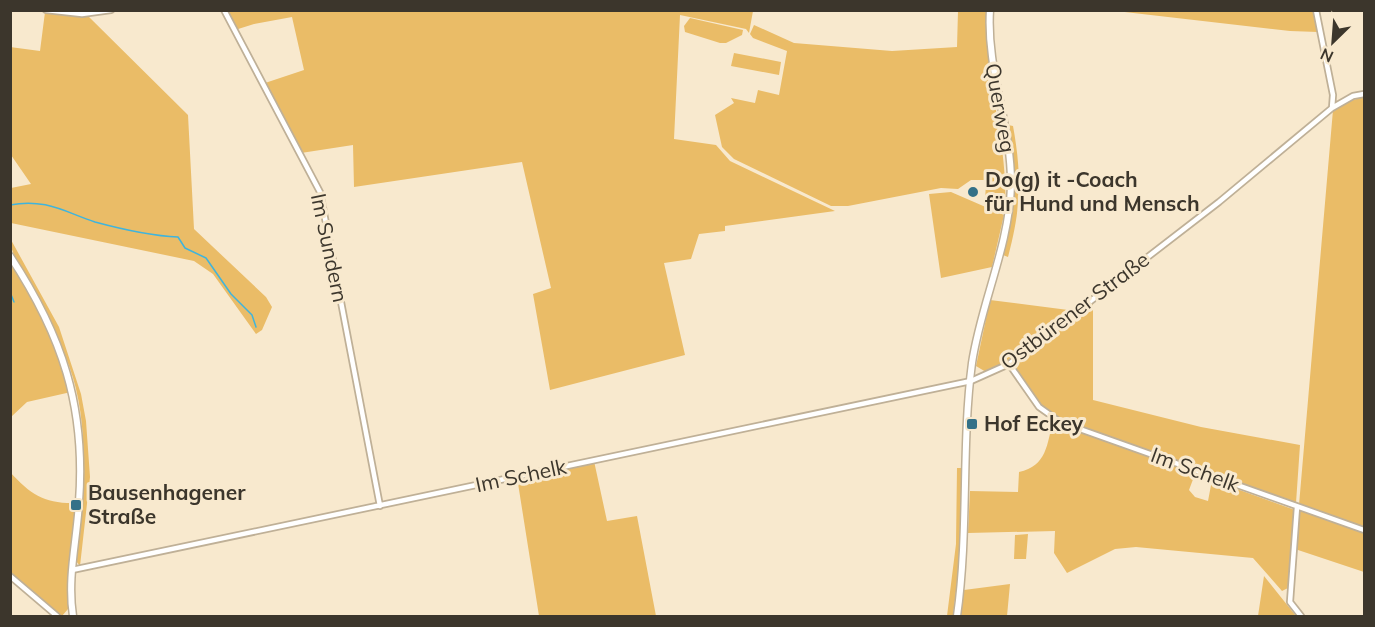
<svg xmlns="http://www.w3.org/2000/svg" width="1375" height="627" font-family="Mulish,sans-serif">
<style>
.green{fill:#eabc67}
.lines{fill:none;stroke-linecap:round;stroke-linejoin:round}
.stream{stroke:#3fb4dd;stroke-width:1.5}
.minor-casing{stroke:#bfb097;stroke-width:8}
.tertiary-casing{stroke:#bfb097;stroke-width:9}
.minor{stroke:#fff;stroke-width:4.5}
.tertiary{stroke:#fff;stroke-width:6}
.poi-dot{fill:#347188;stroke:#f8e9ce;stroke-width:2}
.labels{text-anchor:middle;stroke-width:6;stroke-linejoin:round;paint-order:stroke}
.street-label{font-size:21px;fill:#3c362c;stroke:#f8e9ce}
.poi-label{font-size:21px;font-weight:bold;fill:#3c362c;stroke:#f8e9ce;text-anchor:start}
</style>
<rect width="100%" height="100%" fill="#f8e9ce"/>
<path class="green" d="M225 11H753L749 33 746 29 680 15 674 139 716 145 730 161 835 211 725 226V231L699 234 691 259 664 263 685 355 550 390 533 294 551 288 522 162 354 187 353 145 301 153 262 84 304 70 292 17 254 24 235 30Z
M958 11H987C983 78 1009 142 1005 209L985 203 986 180H971L958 189 941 188 848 206H831L734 159 722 147 715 115 734 103 731 98 755 103 758 90 779 95 787 51 753 38 750 34 754 25 794 43 892 51 957 47Z
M1116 11H1313L1318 32 1290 31Z
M45 12 87 15 188 115 194 229 266 297 272 307 262 330 256 334 213 274 194 261 11 223V188L31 184 11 155 10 47 40 51Z
M690 18 743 30 742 35 726 43H720L685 32 684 26Z
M734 53 781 62 779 75 731 66Z
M1364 97V529L1299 505 1333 110 1346 102Z
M1008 125 1013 126C1022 175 1021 209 1008 257L1003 255C1016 206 1014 176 1008 125Z
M951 192 1004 215 992 267 941 278 929 194Z
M10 238 59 327 81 394 86 421 90 477 80 566 76 561C82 497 92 428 69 366 60 342 50 317 38 295 28 276 11 260 10 238Z
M10 260C37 301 58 345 71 392L27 402 11 417Z
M990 300 1076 311 1008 363 986 372 976 366Z
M1093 301V400L1201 427 1300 445 1296 503 1060 420 1040 405 1016 371 1018 359Z
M1053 421 1195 474 1189 490 1195 497 1208 501 1212 480 1295 510 1288 588 1282 591 1253 558 1136 547 1115 549 1067 573 1054 553 1055 531 968 533 970 491 1018 492 1019 472C1047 466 1047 444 1053 421Z
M594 461 607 521 637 516 656 616H539L517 477Z
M957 468H965C962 518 960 567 953 616H947L956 544Z
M10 472C31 495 45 504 77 503L69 570 68 609 62 616 46 606 11 574Z
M1298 510 1364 533V572L1295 549Z
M1028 534 1026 559H1014L1015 535Z
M1264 576 1296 616H1258Z
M1010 584 1007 616H960L964 590Z"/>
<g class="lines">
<path class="stream" d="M10 205C45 198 65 212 95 222 121 229 151 236 178 237L185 248 206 258 231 294 252 315 256 327
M10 292 14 302"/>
<g class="minor-casing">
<path id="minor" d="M46 10 82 14 111 10
M224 10 320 192 380 506
M1316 10 1333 95 1332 108
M1009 364 1039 407 1060 422 1364 530
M1297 507 1290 602 1301 616
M72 570 971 381 1009 364 1219 202 1332 108 1353 96 1364 94
M10 576 57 616"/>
</g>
<g class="tertiary-casing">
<path id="tertiary" d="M10 256C62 335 86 407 79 502 77 540 67 578 73 616
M957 616C969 532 961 447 972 363 981 303 1009 247 1011 186 1012 126 986 70 990 10"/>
</g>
<use href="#minor" class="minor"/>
<use href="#tertiary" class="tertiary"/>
</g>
<g class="poi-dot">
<circle cx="973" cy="192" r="6"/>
<rect x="966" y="418" width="12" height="12" rx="3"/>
<rect x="70" y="499" width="12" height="12" rx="3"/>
</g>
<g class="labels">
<g class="street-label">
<text transform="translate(1000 108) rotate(80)" y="7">Querweg</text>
<text transform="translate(329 248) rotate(78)" y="7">Im Sundern</text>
<text transform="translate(1075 311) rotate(-37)" y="7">Ostbürener Straße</text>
<text transform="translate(1195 470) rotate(20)" y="7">Im Schelk</text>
<text transform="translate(521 476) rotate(-12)" y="7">Im Schelk</text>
</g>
<g class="poi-label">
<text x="985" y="187">Do(g) it -Coach<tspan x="985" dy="24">für Hund und Mensch</tspan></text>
<text x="984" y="431">Hof Eckey</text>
<text x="88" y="500">Bausenhagener<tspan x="88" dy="24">Straße</tspan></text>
</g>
</g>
<rect width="1375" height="627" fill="none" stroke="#3c362c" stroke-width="24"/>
<g transform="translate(1333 42) rotate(205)" stroke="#f8e9ce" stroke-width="4.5" paint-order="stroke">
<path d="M0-4.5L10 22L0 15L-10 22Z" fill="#3c362c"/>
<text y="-9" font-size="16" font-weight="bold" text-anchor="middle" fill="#3c362c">N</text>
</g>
</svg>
